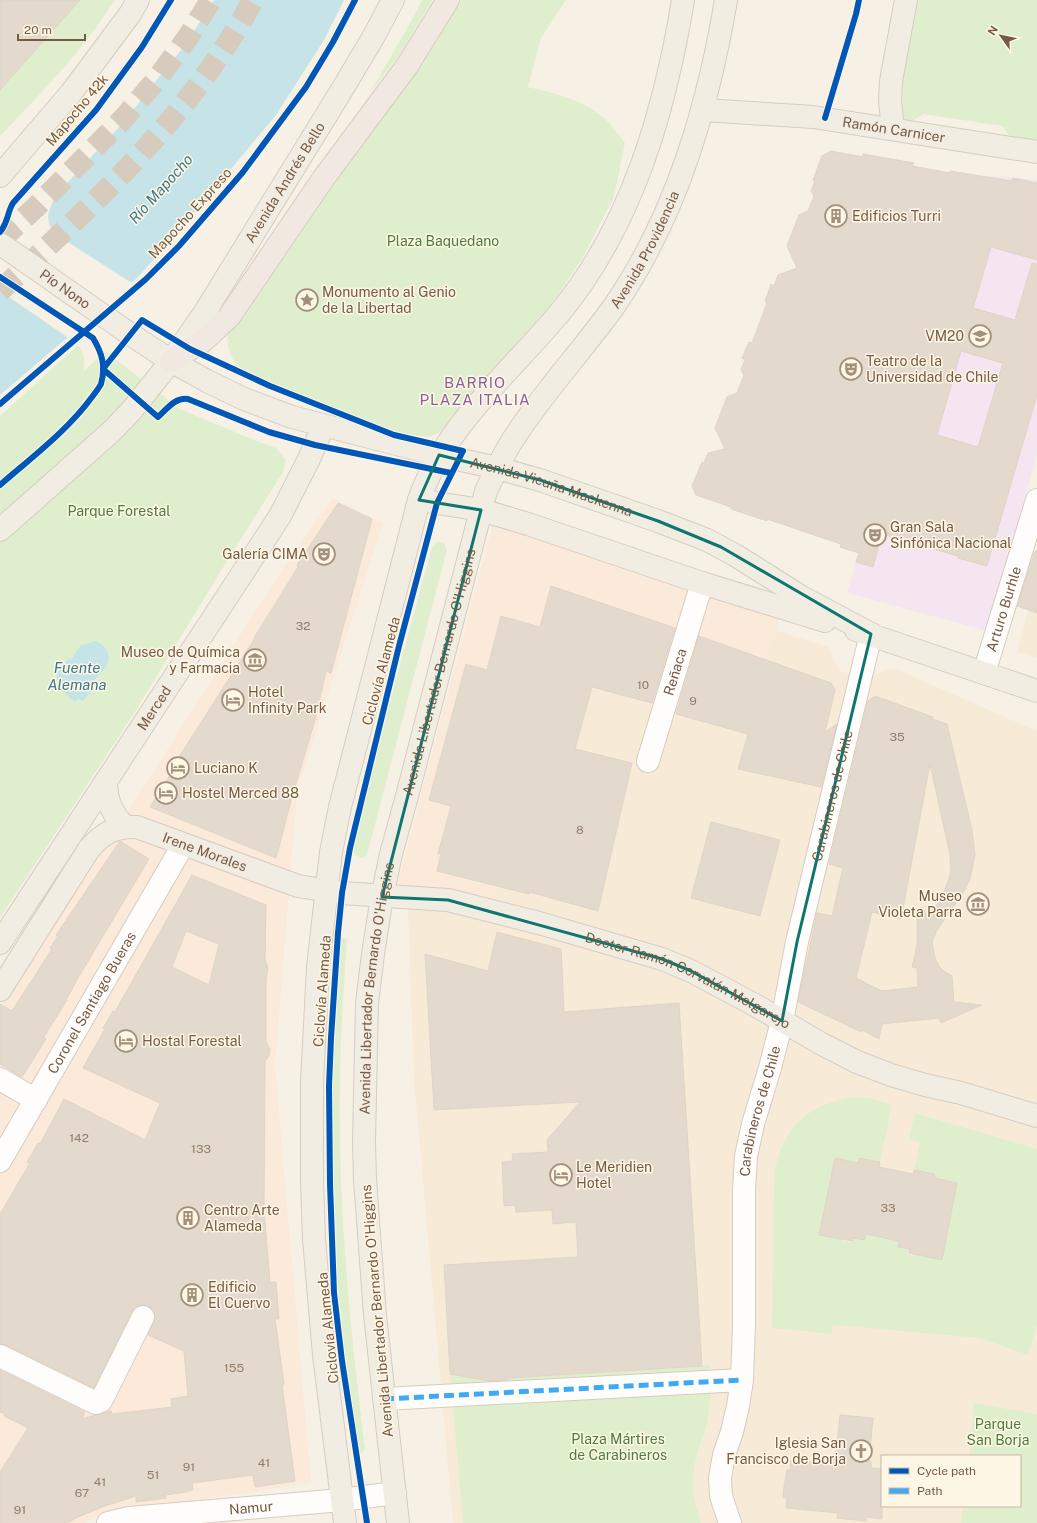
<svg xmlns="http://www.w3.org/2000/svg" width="1037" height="1523" font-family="'Public Sans',sans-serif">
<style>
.residential{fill:#f7ebd7;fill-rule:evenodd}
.commercial{fill:#fbe9da}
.education{fill:#f4e5f1}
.green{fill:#dfefce}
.water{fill:#c6e3e8}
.pier{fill:#f7f1e5}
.building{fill:#e3d9cd;stroke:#e0d4c7;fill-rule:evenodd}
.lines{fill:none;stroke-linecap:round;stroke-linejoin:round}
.highway-tunnel{stroke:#d7cbbd;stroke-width:22;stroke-dasharray:22 11;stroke-linecap:butt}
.minor-casing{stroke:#d6ccc0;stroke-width:24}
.major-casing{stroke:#d6ccc2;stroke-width:24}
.highway-casing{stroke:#d6ccc2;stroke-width:24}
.minor{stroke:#fefdfb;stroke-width:22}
.major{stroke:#f2ede2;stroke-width:22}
.highway{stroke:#f1e8e2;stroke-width:22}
.major-bridge-casing{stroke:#d6ccc2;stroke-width:24;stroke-linecap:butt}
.major-bridge{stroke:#f2ede2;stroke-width:22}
.quiet{stroke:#3fa9f5;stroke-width:5;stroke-dasharray:10 5;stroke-linecap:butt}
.cycleway-casing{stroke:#fff7e6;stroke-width:8}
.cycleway{stroke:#0057b8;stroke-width:6}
.marked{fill:none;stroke:#0f766e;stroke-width:3;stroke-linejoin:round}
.labels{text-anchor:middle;stroke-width:3;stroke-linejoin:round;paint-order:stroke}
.number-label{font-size:12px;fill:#937c68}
.street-label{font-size:14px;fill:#765a44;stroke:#fff7e6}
.poi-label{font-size:14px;fill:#765a44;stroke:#fff7e6;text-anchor:start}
.park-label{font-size:14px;fill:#4a7d3b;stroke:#fff7e6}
.water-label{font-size:15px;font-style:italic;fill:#3c798c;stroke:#fff7e6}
.neighbourhood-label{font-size:15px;letter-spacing:1px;fill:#8b5f9a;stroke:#fff7e6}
</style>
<rect width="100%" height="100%" fill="#f7f1e5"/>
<path class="residential" d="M533 553 828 647 839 670 861 679 894 668 1037 731V1523H453L414 1079 408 911 501 583ZM882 1456H1020V1506H882Z
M1037 577V658L1017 652Z"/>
<path class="commercial" d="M333 498 383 523 297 791 275 1065 311 1483 102 1514 84 1523H0V1008L107 844 287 562Z
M493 524 780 616 746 735 553 674 491 905 397 886Z"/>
<path class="education" d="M969 174 1037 180V454L988 631 847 593Z"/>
<path class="green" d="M80 0H115C83 50 41 94 0 136V90Z
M422 0H433L399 55 370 93 411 21Z
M461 0H566L541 38 528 87C555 93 584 100 605 119 613 126 619 135 625 143L614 197 582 259 541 320 445 430 429 437 417 436 395 432 242 371C228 356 227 347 228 328L339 170 430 52Z
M916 0H1037V141L1010 137 1002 126 923 114C906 127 902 121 898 103Z
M78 345C85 354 85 361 83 372L105 351 180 409 259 442 276 448 286 460 283 472 224 566 133 715 0 918V416Z
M437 542 444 543 447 550 367 855 362 858 355 855 353 851 378 745 432 547Z
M339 937 347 939C344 988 340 1038 340 1087 338 1208 350 1329 365 1449L362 1453H359L357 1450 343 1338 335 1260 332 1155V1044Z
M853 1097 869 1098 892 1105 880 1162 859 1158 858 1163 835 1158 819 1235 843 1239V1241L852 1243 853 1238 864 1240 866 1234 899 1241 898 1247 910 1249 909 1255 917 1256 918 1255 942 1260 957 1183 934 1178 935 1173 914 1170 920 1142 909 1139 915 1113 1037 1149V1325L1028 1355 980 1338 833 1325 832 1334 772 1328 774 1178C780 1130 805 1105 853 1097Z
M710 1365C711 1383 711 1400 708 1418 706 1432 699 1445 696 1459 690 1480 694 1503 701 1523H463L450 1374 507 1384 508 1378Z
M974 1403 1037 1414V1523H961L963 1506H1020V1456H969Z"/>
<path class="water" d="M214 0H344L324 40 276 115 175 236 137 278 0 395V247L23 224 54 197 121 125 185 45Z
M97 641C118 655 108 667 94 680V688L83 701 78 699 75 702 57 686 60 682 57 679V674L69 658 71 660 81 645Z"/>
<path class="pier" d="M54 197 48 215 49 224 54 233 127 280 134 284 70 339 0 291V247L23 224Z"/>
<path class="building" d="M0 0H80L0 90Z
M831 151 863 157V154L914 163 912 166 950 173V171L1011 181 1013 178 1037 183V260L991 247 973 308 1015 320 1032 263 1037 264V395L987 566 958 558V556L882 534 873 567 856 562 859 553 840 547 841 544 767 519V521L731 509V507L696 495 692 486 702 462 704 463 708 453 725 449 715 428 727 397 737 393 744 375 741 370 745 360 742 358 749 342 752 343 767 303 765 301 771 284 774 286 778 275 797 268 787 246 799 215 808 211 814 196 811 191 815 181 813 180 822 156ZM961 351 1003 363 978 447 937 435Z
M338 503 372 519 331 673 326 671 315 720 292 797 276 858 150 807 181 758 179 757 255 638H254L298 567 297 565Z
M1035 551H1037V613L1017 606Z
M551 586 675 628 652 703 592 687 575 749 632 763 598 911 529 892V894L437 871 441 854H438L451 806 429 800 466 664 487 670 501 616 540 627Z
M699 636 831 683 835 690 825 732 837 724 821 787 738 769 748 734 676 714Z
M875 696 933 717 932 719 947 724 972 830 975 855 970 879 964 891 936 932 932 942 935 958 939 966 945 972 952 976 954 1002 982 1005 941 1023 939 1018 882 1024 879 1039 862 1030 861 1032 798 1002 817 913 832 916 843 868 829 864 868 701ZM930 764 950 855 951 870 949 879 940 901 926 917 925 911 917 912V945L912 967 917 968 918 987 882 991 856 978 872 912 901 919Z
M711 822 780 840 760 916 691 898Z
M120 841 149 859 78 978 66 1000H67L44 1037 46 1039 22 1077 0 1064V1004L12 1011 52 949 50 948 58 936 56 935Z
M192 875 266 905 265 960 268 968 266 979V1042L270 1049 269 1056 265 1061 264 1209 270 1282H276L279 1319H275L284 1384 282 1385 295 1481 255 1487 253 1475 192 1483 193 1490 187 1491V1492L165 1495 166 1498 136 1502V1496L102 1507 78 1517 68 1523H0V1472L28 1428 4 1416 5 1414 0 1412V1370L85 1412 82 1419 111 1411 112 1414 172 1407 171 1399 188 1396 184 1351 148 1335 155 1317 154 1310 148 1306 143 1305 136 1306 132 1311 94 1388 6 1345 0 1344V1214L30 1163 27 1162 38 1143 40 1144 64 1099 145 1140 160 1103 83 1068 105 1029 103 1028 113 1011 115 1012ZM186 931 219 944 209 985 172 967Z
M497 932 561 949 564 1012 679 1003 702 1366 508 1378V1380L490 1381 450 1374 444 1265 578 1257 576 1222 553 1224 552 1210 516 1212 515 1205 504 1206 502 1162 513 1161 512 1154 548 1152 547 1140 580 1102 434 1110 425 954 488 971Z
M835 1158 858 1163 859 1158 880 1162 879 1167 913 1174 914 1170 935 1174 934 1178 957 1183 942 1260 909 1253 910 1249 898 1247 899 1241 866 1234 864 1240 853 1238V1241L819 1235Z
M840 1415 873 1418 869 1461H871V1468L882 1469V1519L866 1517V1521L837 1518 838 1513 786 1508 787 1498H783L784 1487 787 1470H790L791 1460 832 1464V1457L836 1458Z"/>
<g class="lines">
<path class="highway-tunnel" d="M0 240 35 208 123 119 157 79 188 37 211 0
M0 291C96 201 190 118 253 0"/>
<g class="minor-casing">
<g id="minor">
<path id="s1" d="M984 673 1037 500"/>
<path id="s2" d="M648 761 702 583"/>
<path d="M0 1079 36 1100"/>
<path id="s3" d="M0 1161 183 845"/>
<path d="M0 1356 96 1403 101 1401 143 1317"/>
<path d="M384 1399 742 1380"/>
<path id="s4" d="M108 1523 129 1518 342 1500 395 1493"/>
<path id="s5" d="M730 1523 721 1496 720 1478 724 1455 732 1432 738 1406 742 1380 744 1325V1190L746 1156 753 1124 770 1068 782 1021 797 942 871 634"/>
</g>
</g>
<g class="major-casing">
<g id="major">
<path id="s6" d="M703 110 813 117 1037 152"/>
<path d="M893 129 890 101 891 81 906 0"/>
<path d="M0 176 71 93 130 14 138 0"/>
<path id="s7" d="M127 332 171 361 207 381 244 399 292 417 439 455 497 468 540 480 658 521 707 540 735 555 800 596 871 634"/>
<path d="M419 500 481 510 528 524 702 583 825 621"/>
<path id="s8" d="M0 530 112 431 132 410 171 361 205 312 340 93 374 36 393 0"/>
<path d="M856 630 1037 691"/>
<path d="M106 781C106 800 112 813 124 826"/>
<path id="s9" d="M0 943 280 516 309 459 323 426"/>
<path id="s10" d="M0 990 89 849C103 833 115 826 137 827L298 886 342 893 448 900 539 923 662 959 691 971 755 1005 820 1043 857 1062 891 1075 925 1085 961 1093 1037 1116"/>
<path d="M345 1523 324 1355 314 1239 312 1181V1082L318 967 331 852 340 807 419 500C445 424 513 370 562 310 633 222 665 110 683 0"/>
<path id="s11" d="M398 1523 375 1315 365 1179 364 1142 367 1003 373 954 382 897 391 854 407 796 486 491C495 473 503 454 514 438 544 391 583 350 615 305 677 214 708 107 726 0"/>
</g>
</g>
<g class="highway-casing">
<path id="highway" d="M171 361 203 341 229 317 323 179 407 66 448 0"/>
</g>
<use href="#minor" class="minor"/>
<use href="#major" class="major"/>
<use href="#highway" class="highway"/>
<g class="major-bridge-casing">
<g id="major-bridge">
<path id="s12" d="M2 245 127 332"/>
</g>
</g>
<use href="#major-bridge" class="major-bridge"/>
<path class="quiet" d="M384 1399 742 1380"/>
<g class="cycleway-casing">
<path id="cycleway" d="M825 118 856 14 859 0
M0 232C8 223 7 213 13 203L96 110 142 47 171 0
M0 277 93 338C102 353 106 366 101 384 99 388 95 393 92 397 68 430 31 458 0 485
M0 404 146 279 179 246 243 172 306 87 333 42 355 0
M367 1523 342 1361 334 1293 330 1184 329 1086 331 1038 338 933 342 893 350 848 399 646 437 503 463 451 394 435 270 386 190 349 142 320 103 369 158 417C167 409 175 397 188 399L269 432 315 445 451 473"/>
</g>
<use href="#cycleway" class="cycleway"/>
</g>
<path class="marked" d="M439 455 540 480 658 521 721 547 871 634 797 942 782 1021 691 971 662 959 448 900 382 897 481 510 419 500Z"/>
<defs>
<g id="building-ring" transform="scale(1.15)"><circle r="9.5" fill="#fff7e6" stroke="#a38f7c" stroke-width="1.5"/><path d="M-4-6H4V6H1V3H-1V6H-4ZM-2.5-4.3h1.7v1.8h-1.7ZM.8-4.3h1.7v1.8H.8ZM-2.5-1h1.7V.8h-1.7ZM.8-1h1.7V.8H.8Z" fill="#a38f7c"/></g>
<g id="sight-ring" transform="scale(1.15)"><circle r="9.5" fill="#fff7e6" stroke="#a38f7c" stroke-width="1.5"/><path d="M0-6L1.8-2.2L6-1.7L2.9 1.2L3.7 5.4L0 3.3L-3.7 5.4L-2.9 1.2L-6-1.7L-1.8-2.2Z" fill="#a38f7c"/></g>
<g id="university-ring" transform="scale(1.15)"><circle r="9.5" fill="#fff7e6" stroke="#a38f7c" stroke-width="1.5"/><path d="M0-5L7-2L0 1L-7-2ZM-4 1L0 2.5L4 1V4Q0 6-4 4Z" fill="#a38f7c"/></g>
<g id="theatre-ring" transform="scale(1.15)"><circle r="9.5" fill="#fff7e6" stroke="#a38f7c" stroke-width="1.5"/><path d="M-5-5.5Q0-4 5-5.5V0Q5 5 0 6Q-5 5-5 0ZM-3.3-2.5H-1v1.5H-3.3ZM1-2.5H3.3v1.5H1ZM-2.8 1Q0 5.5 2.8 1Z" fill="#a38f7c"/></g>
<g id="museum-ring" transform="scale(1.15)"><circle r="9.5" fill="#fff7e6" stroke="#a38f7c" stroke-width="1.5"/><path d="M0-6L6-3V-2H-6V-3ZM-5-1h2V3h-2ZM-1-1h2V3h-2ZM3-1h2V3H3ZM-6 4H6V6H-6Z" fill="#a38f7c"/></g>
<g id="hotel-ring" transform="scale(1.15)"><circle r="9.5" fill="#fff7e6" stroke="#a38f7c" stroke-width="1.5"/><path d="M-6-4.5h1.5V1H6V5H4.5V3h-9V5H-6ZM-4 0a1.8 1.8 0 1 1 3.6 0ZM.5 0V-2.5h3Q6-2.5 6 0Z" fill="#a38f7c"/></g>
<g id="church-ring" transform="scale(1.15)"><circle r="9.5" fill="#fff7e6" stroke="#a38f7c" stroke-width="1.5"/><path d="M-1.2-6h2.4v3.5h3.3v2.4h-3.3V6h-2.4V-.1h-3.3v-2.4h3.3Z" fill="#a38f7c"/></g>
</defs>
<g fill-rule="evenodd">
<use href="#building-ring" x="836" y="216"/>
<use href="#sight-ring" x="307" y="300"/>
<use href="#university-ring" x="980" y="336"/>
<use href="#theatre-ring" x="851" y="369"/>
<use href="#theatre-ring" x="875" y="535"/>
<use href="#theatre-ring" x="324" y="554"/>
<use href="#museum-ring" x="255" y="660"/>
<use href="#hotel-ring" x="233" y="700"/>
<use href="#hotel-ring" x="178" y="768"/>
<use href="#hotel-ring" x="166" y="793"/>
<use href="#museum-ring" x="978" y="904"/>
<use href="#hotel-ring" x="126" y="1041"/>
<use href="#hotel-ring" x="561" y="1175"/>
<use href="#building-ring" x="188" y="1218"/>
<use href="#building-ring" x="192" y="1295"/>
<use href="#church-ring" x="861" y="1451"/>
</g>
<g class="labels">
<g class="number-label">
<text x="303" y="630">32</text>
<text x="643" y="689">10</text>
<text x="693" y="705">9</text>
<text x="897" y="741">35</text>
<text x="580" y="834">8</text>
<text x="79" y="1142">142</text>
<text x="201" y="1153">133</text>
<text x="888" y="1212">33</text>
<text x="234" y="1372">155</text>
<text x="264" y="1467">41</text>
<text x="189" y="1471">91</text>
<text x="153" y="1479">51</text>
<text x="100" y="1486">41</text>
<text x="82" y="1497">67</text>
<text x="20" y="1514">91</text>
</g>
<g class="street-label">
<text transform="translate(77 110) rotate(-50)" y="5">Mapocho 42k</text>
<text dy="5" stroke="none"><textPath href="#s6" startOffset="192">Ramón Carnicer</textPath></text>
<text dy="5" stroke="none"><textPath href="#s8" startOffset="453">Avenida Andrés Bello</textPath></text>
<text transform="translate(190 213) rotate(-48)" y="5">Mapocho Expreso</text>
<text dy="5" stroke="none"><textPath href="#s11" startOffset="1338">Avenida Providencia</textPath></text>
<text dy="5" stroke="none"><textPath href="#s12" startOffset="77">Pío Nono</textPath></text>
<text dy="5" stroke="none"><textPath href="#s7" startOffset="455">Avenida Vicuña Mackenna</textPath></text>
<text dy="5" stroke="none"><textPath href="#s1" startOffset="67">Arturo Burhle</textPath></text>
<text transform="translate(381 671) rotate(-75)" y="5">Ciclovía Alameda</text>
<text dy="5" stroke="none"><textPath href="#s11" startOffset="861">Avenida Libertador Bernardo O'Higgins</textPath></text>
<text dy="5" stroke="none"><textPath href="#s2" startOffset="93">Reñaca</textPath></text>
<text dy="5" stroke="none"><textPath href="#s9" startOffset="281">Merced</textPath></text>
<text dy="5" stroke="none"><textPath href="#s5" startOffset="742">Carabineros de Chile</textPath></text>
<text dy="5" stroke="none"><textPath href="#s10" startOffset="294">Irene Morales</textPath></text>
<text dy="5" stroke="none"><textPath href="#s10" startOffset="798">Doctor Ramón Corvalán Melgarejo</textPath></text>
<text dy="5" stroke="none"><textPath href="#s11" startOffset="537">Avenida Libertador Bernardo O'Higgins</textPath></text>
<text transform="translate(322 991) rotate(-86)" y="5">Ciclovía Alameda</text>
<text dy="5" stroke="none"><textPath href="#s3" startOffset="183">Coronel Santiago Bueras</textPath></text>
<text dy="5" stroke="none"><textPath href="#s5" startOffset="418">Carabineros de Chile</textPath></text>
<text transform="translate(377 1311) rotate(-95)" y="5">Avenida Libertador Bernardo O'Higgins</text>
<text transform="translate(328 1328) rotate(-96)" y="5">Ciclovía Alameda</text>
<text dy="5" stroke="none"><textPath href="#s4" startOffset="144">Namur</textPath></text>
</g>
<g class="poi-label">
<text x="852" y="221">Edificios Turri</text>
<text x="322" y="297">Monumento al Genio<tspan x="322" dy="16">de la Libertad</tspan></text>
<text x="964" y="341" text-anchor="end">VM20</text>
<text x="866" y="366">Teatro de la<tspan x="866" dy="16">Universidad de Chile</tspan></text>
<text x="890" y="532">Gran Sala<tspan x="890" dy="16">Sinfónica Nacional</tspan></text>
<text x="308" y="559" text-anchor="end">Galería CIMA</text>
<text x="240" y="657" text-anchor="end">Museo de Química<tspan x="240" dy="16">y Farmacia</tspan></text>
<text x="248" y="697">Hotel<tspan x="248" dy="16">Infinity Park</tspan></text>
<text x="194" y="773">Luciano K</text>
<text x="182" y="798">Hostel Merced 88</text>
<text x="962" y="901" text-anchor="end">Museo<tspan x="962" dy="16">Violeta Parra</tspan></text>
<text x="142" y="1046">Hostal Forestal</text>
<text x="576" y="1172">Le Meridien<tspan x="576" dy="16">Hotel</tspan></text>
<text x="204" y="1215">Centro Arte<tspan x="204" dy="16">Alameda</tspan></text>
<text x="208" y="1292">Edificio<tspan x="208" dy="16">El Cuervo</tspan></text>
<text x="846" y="1448" text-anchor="end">Iglesia San<tspan x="846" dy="16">Francisco de Borja</tspan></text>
</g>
<g class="park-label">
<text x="443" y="246">Plaza Baquedano</text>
<text x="119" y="516">Parque Forestal</text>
<text x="998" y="1429">Parque<tspan x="998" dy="16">San Borja</tspan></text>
<text x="618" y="1444">Plaza Mártires<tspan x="618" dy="16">de Carabineros</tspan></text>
</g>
<g class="water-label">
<text transform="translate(161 189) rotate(-48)" y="5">Río Mapocho</text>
<text x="77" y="673">Fuente<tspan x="77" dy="17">Alemana</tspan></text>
</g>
<g class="neighbourhood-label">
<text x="475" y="388">BARRIO<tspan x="475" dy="17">PLAZA ITALIA</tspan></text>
</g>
</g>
<rect x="881" y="1455" width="140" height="52" fill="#fff7e6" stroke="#c8b8a5"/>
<rect x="889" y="1468" width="20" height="6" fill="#0057b8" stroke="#c8b8a5"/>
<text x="917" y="1475" font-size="12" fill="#765a44">Cycle path</text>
<rect x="889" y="1488" width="20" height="6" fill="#3fa9f5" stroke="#c8b8a5"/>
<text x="917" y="1495" font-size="12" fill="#765a44">Path</text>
<g transform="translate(1001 36) rotate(303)" stroke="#fff7e6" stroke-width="3" paint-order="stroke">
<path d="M0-3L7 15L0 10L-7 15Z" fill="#765a44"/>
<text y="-6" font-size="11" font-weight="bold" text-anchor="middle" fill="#765a44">N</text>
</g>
<path d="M18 34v6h67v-6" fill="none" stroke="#765a44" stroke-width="2"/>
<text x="24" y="34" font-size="12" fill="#765a44" stroke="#fff7e6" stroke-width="3" paint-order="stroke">20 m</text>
</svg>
